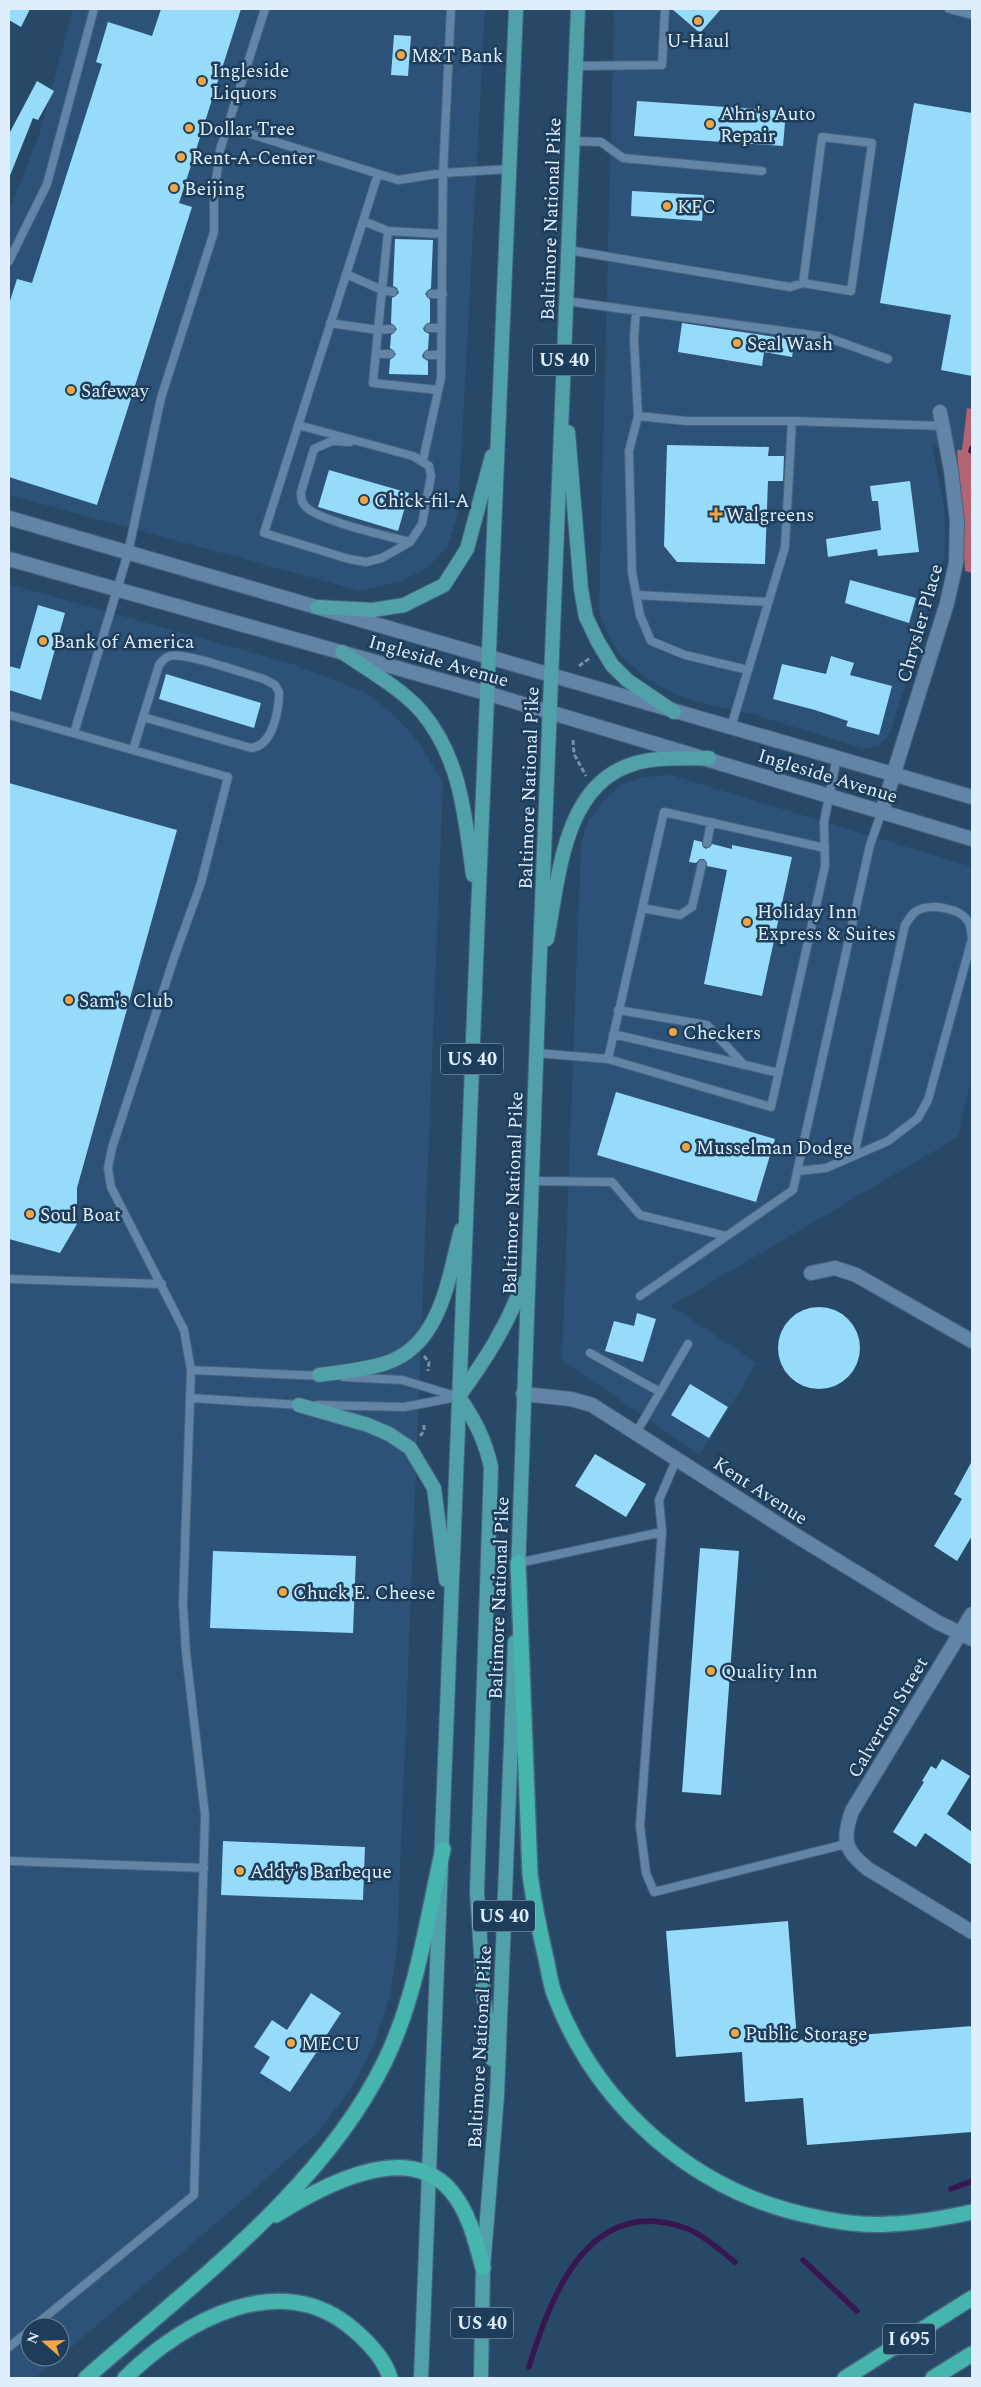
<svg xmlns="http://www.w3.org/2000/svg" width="981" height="2387" font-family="Spectral,serif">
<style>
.built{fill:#2c5277}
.forest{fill:#b26472}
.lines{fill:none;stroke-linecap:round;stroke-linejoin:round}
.stream{stroke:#38174f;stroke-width:5.5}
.building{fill:#97dbfa}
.service-casing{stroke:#48637c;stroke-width:10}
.minor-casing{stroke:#48637c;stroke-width:16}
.secondary-casing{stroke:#48637c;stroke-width:16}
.primary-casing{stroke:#48637c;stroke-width:16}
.motorway-casing{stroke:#48637c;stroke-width:18}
.path{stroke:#7890a8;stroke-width:3;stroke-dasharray:5 2.5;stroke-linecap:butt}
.service{stroke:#6284a6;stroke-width:8}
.minor{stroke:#6284a6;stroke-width:14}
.secondary{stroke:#6284a6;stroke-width:14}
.primary{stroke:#51a1ab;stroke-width:14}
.motorway{stroke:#45b5ae;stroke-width:15}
.poi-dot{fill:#f2a542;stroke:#1d3d5b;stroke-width:2}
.labels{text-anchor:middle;stroke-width:5;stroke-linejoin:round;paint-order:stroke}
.shield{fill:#1d3d5b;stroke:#a5b9cc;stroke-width:1}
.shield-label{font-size:18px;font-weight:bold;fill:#dfeefd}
.poi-label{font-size:19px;fill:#dfeefd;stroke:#1d3d5b;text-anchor:start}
.street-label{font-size:19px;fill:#dfeefd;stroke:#1d3d5b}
</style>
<rect width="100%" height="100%" fill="#284867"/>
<path class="built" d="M73 9H485L458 513 448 546 426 569 401 581 361 591 9 495V211L40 132Z
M614 9H972V409H967L962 451 932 446 945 511V553L890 734 880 745 865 749 752 714 694 701 665 689 641 674 619 653 606 631 599 609Z
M9 584 292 664 365 692 390 711 411 733 428 757 443 783 397 1949 390 1996 372 2049 361 2071 345 2097 315 2135 227 2214 60 2357V2327H30V2357H60L35 2378H9Z
M671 775 972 867V1075L958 1137 671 1306 757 1363 700 1455 562 1360 581 843 588 822 602 802 622 784 644 777Z"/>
<path class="forest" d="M967 408 972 409V573L965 571 957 450H962Z"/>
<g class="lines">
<path class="stream" d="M971 451 972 448
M951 2189 972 2181
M803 2260 857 2311
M529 2367C551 2293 591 2192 688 2229 705 2236 721 2251 735 2262"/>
</g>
<path class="building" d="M9 9H30L21 27 9 20Z
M161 9H241L179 203 192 207 97 505 9 477V304L17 279 32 283 102 64 96 62 108 22 152 36Z
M672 9H721L700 33Z
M394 35 411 36 408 76 391 75Z
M37 81 54 91 38 120 33 118 9 178V134Z
M637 101 786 111 783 146 634 136Z
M914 103 972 113V376L941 370 951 315 880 303Z
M632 191 704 195 702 221 631 216Z
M395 239 433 240 431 288 425 294 430 300V322L423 328 424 331 429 334 428 349 422 355 423 358 428 361V375L389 374 390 360 396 354 390 348 391 335 397 329 391 323 392 298 399 293 397 288 393 286Z
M682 323 795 340 792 357 764 352 762 366 678 352Z
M667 445 769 447 768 456H784L783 481H768L765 564 677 562 664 546Z
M329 470 409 493 398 531 318 507Z
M910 481 919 552 878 556 877 549 828 557 826 539 881 530 878 501H872L870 486Z
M850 580 916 598 909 623 845 603Z
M38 605 65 613 41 700 9 690V666L20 669Z
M831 656 854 663 850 675 892 686 879 735 846 726 848 721 815 710 773 699 782 664 826 674Z
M166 674 261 703 254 728 159 699Z
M9 783 177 830 77 1188V1224L60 1253 9 1239Z
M694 840 702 842 703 847 706 849 712 844 732 849V845L792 857 762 996 704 984 727 870 707 866 704 859H700L696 863 689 862Z
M616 1092 775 1139 756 1202 597 1155Z
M778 1348a41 41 0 1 1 82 0a41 41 0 1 1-82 0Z
M637 1313 656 1319 643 1362 605 1351 614 1321 634 1326Z
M690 1384 728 1407 709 1438 671 1415Z
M595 1454 646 1484 626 1517 575 1486Z
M972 1461V1536L957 1561 934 1546 962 1499 954 1494Z
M700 1548 739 1551 721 1795 682 1792Z
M213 1551 356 1556 353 1633 210 1628Z
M942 1759 970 1776 947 1814 972 1832V1865L925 1833 916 1847 893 1832 924 1782 922 1781 931 1766 936 1769Z
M223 1841 365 1847 363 1900 221 1895Z
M788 1921 797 2040 972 2026V2132L807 2145 803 2098 745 2102 742 2052 676 2057 666 1931Z
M311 1993 341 2013 324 2039 327 2050 316 2053 290 2092 260 2073 270 2057 254 2047 272 2020 287 2030Z"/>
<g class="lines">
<g class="service-casing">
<path id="service" d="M949 9 972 15
M575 66 662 65 665 9
M228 127 398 180 443 173 509 169
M572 141 601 142 623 158 762 171
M363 221 388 231 378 330 391 329
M388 231 442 234
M568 250 790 287 803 283 822 137 872 143 851 291 803 283
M9 261 47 184 94 9
M346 274 382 290 393 292
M431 294H443
M566 301 826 337 888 359
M636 311 634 339 638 416
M330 323 378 330 373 383 438 390
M429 328H441
M376 354H390
M428 355H441
M298 425 413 456 429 466 431 476 422 524 410 542 382 558 366 562 349 559 264 533 378 174
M350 442 332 441 314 449 301 492C301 497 301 502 305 506 318 521 388 536 410 542
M423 460 441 378 443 173 451 9
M636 595 768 602
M748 670 685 655 651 641 640 615 632 572 629 451 638 416 686 421H792
M9 715 228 777 201 883 174 958 112 1148 108 1168 111 1187 184 1330 191 1370 183 1603 186 1653 205 1815 194 2195 33 2327
M731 727 785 547 792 421 943 426
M74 733 128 553 161 398 214 232V196L220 150 265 9
M133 750 159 665C162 661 165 657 170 656 186 652 245 674 264 679L275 685 279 692C279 710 273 746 251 748L143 717
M707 843 711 822
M642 908 680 915 692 907 702 864
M618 1010 707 1025 744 1065
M613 1034 779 1073
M536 1053 608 1059 771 1107 825 866 824 822 837 757
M608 1059 664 812 825 848
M798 1171 826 1168 888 1141 918 1118 928 1100 972 939C971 934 971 927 969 923 962 908 928 902 915 912 911 915 908 921 905 925L854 1155
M531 1181 612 1182 640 1215 726 1236
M9 1279 162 1284
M640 1296 793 1190 870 845 882 811
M590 1353 660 1392
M191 1370 322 1376
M343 1377 402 1380 459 1397
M190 1398 300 1405
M317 1405 404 1407 457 1397
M636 1433 688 1344
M662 1532 659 1500 677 1458
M518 1563 662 1532 640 1826 646 1873 654 1892 846 1844
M9 1861 204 1868
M9 2347 30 2330"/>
</g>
<g class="minor-casing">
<path id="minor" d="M882 811 947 603 956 563 957 521 951 470 940 412
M811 1273 835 1268 856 1275 972 1341
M523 1394 571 1399 592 1405 792 1533 937 1622 972 1639
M972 1614 852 1811C842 1840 844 1850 868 1869L972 1932"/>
</g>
<g class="secondary-casing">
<path id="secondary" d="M9 518 972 797
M9 559 486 693 972 839"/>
</g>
<g class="primary-casing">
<path id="primary" d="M568 432 581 589 586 617 598 642 612 665 627 680 674 712
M317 607 373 610 404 605 444 585 467 549 492 456
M342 652C368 670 399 687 421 711 461 758 465 817 473 875
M547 939C559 878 563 785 633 764 657 756 684 759 709 758
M319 1375C340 1372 365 1370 386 1363 441 1345 448 1279 461 1230
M459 1396C486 1359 507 1326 523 1283
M459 1397C475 1420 485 1440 491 1467L477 1892 484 2000 492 2059
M299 1405 368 1425 389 1434 410 1448 434 1488 446 1580
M518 1573 539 978 578 9
M421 2378 478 912 516 9
M481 2378 483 2268 497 2096 515 1642"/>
</g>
<g class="motorway-casing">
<path id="motorway" d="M518 1563 530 1874C534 1904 540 1933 547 1963 549 1974 551 1986 555 1996 598 2108 695 2192 811 2216 836 2222 864 2226 890 2224 917 2223 945 2218 972 2212
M276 2215C320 2187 407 2139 451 2191 469 2212 476 2242 483 2268
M86 2378C191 2285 323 2189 385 2061 417 1995 427 1919 443 1849
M125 2378C183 2321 281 2266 354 2330 368 2342 385 2360 390 2378
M845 2378 972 2298
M933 2378 972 2354"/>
</g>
<path class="path" d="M579 666 590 658
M573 740 574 754 586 776
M424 1356 429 1362 428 1371
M420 1436 424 1431V1424"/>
<use href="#service" class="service"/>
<use href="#minor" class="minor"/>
<use href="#secondary" class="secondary"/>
<use href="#primary" class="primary"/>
<use href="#motorway" class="motorway"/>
</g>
<g class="poi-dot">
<circle cx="698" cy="21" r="5"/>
<circle cx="401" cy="55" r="5"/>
<circle cx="202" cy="81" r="5"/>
<circle cx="710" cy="124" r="5"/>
<circle cx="189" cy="128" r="5"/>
<circle cx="181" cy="157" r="5"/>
<circle cx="174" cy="188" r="5"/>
<circle cx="667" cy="206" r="5"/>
<circle cx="737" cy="343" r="5"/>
<circle cx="71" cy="390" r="5"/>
<circle cx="364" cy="500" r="5"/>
<path d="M713.5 506.5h5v5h5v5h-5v5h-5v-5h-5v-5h5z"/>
<circle cx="43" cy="641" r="5"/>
<circle cx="747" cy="922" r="5"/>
<circle cx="69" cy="1000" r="5"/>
<circle cx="673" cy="1032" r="5"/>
<circle cx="686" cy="1147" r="5"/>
<circle cx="30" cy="1214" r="5"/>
<circle cx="283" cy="1592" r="5"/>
<circle cx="711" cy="1671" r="5"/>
<circle cx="240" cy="1871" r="5"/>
<circle cx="735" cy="2033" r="5"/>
<circle cx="291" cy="2043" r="5"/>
</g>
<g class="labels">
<g class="shield">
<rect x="533" y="344.5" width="62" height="31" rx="4"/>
<rect x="441" y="1043.5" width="62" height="31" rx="4"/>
<rect x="473" y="1900.5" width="62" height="31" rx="4"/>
<rect x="451" y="2307.5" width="62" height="31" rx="4"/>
<rect x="883" y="2323.5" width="52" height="31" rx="4"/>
</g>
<g class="shield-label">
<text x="564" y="366">US 40</text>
<text x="472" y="1065">US 40</text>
<text x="504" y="1922">US 40</text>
<text x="482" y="2329">US 40</text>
<text x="909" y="2345">I 695</text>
</g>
<g class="poi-label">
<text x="698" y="47" text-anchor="middle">U-Haul</text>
<text x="411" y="62">M&amp;T Bank</text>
<text x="212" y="77">Ingleside<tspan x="212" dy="22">Liquors</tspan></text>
<text x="720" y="120">Ahn's Auto<tspan x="720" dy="22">Repair</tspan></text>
<text x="199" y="135">Dollar Tree</text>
<text x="191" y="164">Rent-A-Center</text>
<text x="184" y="195">Beijing</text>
<text x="677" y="213">KFC</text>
<text x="747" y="350">Seal Wash</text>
<text x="81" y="397">Safeway</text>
<text x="374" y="507">Chick-fil-A</text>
<text x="726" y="521">Walgreens</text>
<text x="53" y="648">Bank of America</text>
<text x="757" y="918">Holiday Inn<tspan x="757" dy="22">Express &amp; Suites</tspan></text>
<text x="79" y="1007">Sam's Club</text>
<text x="683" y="1039">Checkers</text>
<text x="696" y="1154">Musselman Dodge</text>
<text x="40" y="1221">Soul Boat</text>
<text x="293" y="1599">Chuck E. Cheese</text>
<text x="721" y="1678">Quality Inn</text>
<text x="250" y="1878">Addy's Barbeque</text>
<text x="745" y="2040">Public Storage</text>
<text x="301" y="2050">MECU</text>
</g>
<g class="street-label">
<text transform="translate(550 219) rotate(-88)" y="7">Baltimore National Pike</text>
<text transform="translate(919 623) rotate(-74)" y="7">Chrysler Place</text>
<text transform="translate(439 660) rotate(16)" y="7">Ingleside Avenue</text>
<text transform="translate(828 775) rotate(17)" y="7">Ingleside Avenue</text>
<text transform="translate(528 788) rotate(-88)" y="7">Baltimore National Pike</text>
<text transform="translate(512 1193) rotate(-88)" y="7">Baltimore National Pike</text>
<text transform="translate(761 1490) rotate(33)" y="7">Kent Avenue</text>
<text transform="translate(498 1598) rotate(-88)" y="7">Baltimore National Pike</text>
<text transform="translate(887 1717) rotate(-59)" y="7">Calverton Street</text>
<text transform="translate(479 2047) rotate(-87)" y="7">Baltimore National Pike</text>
</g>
</g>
<rect width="981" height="2387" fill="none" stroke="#dfeefd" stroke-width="20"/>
<g transform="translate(45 2342) rotate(290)"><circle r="24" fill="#1d3d5b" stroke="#6b849c"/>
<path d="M0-4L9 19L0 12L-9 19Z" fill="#f2a542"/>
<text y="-8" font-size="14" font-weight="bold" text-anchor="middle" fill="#dfeefd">N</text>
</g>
</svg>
